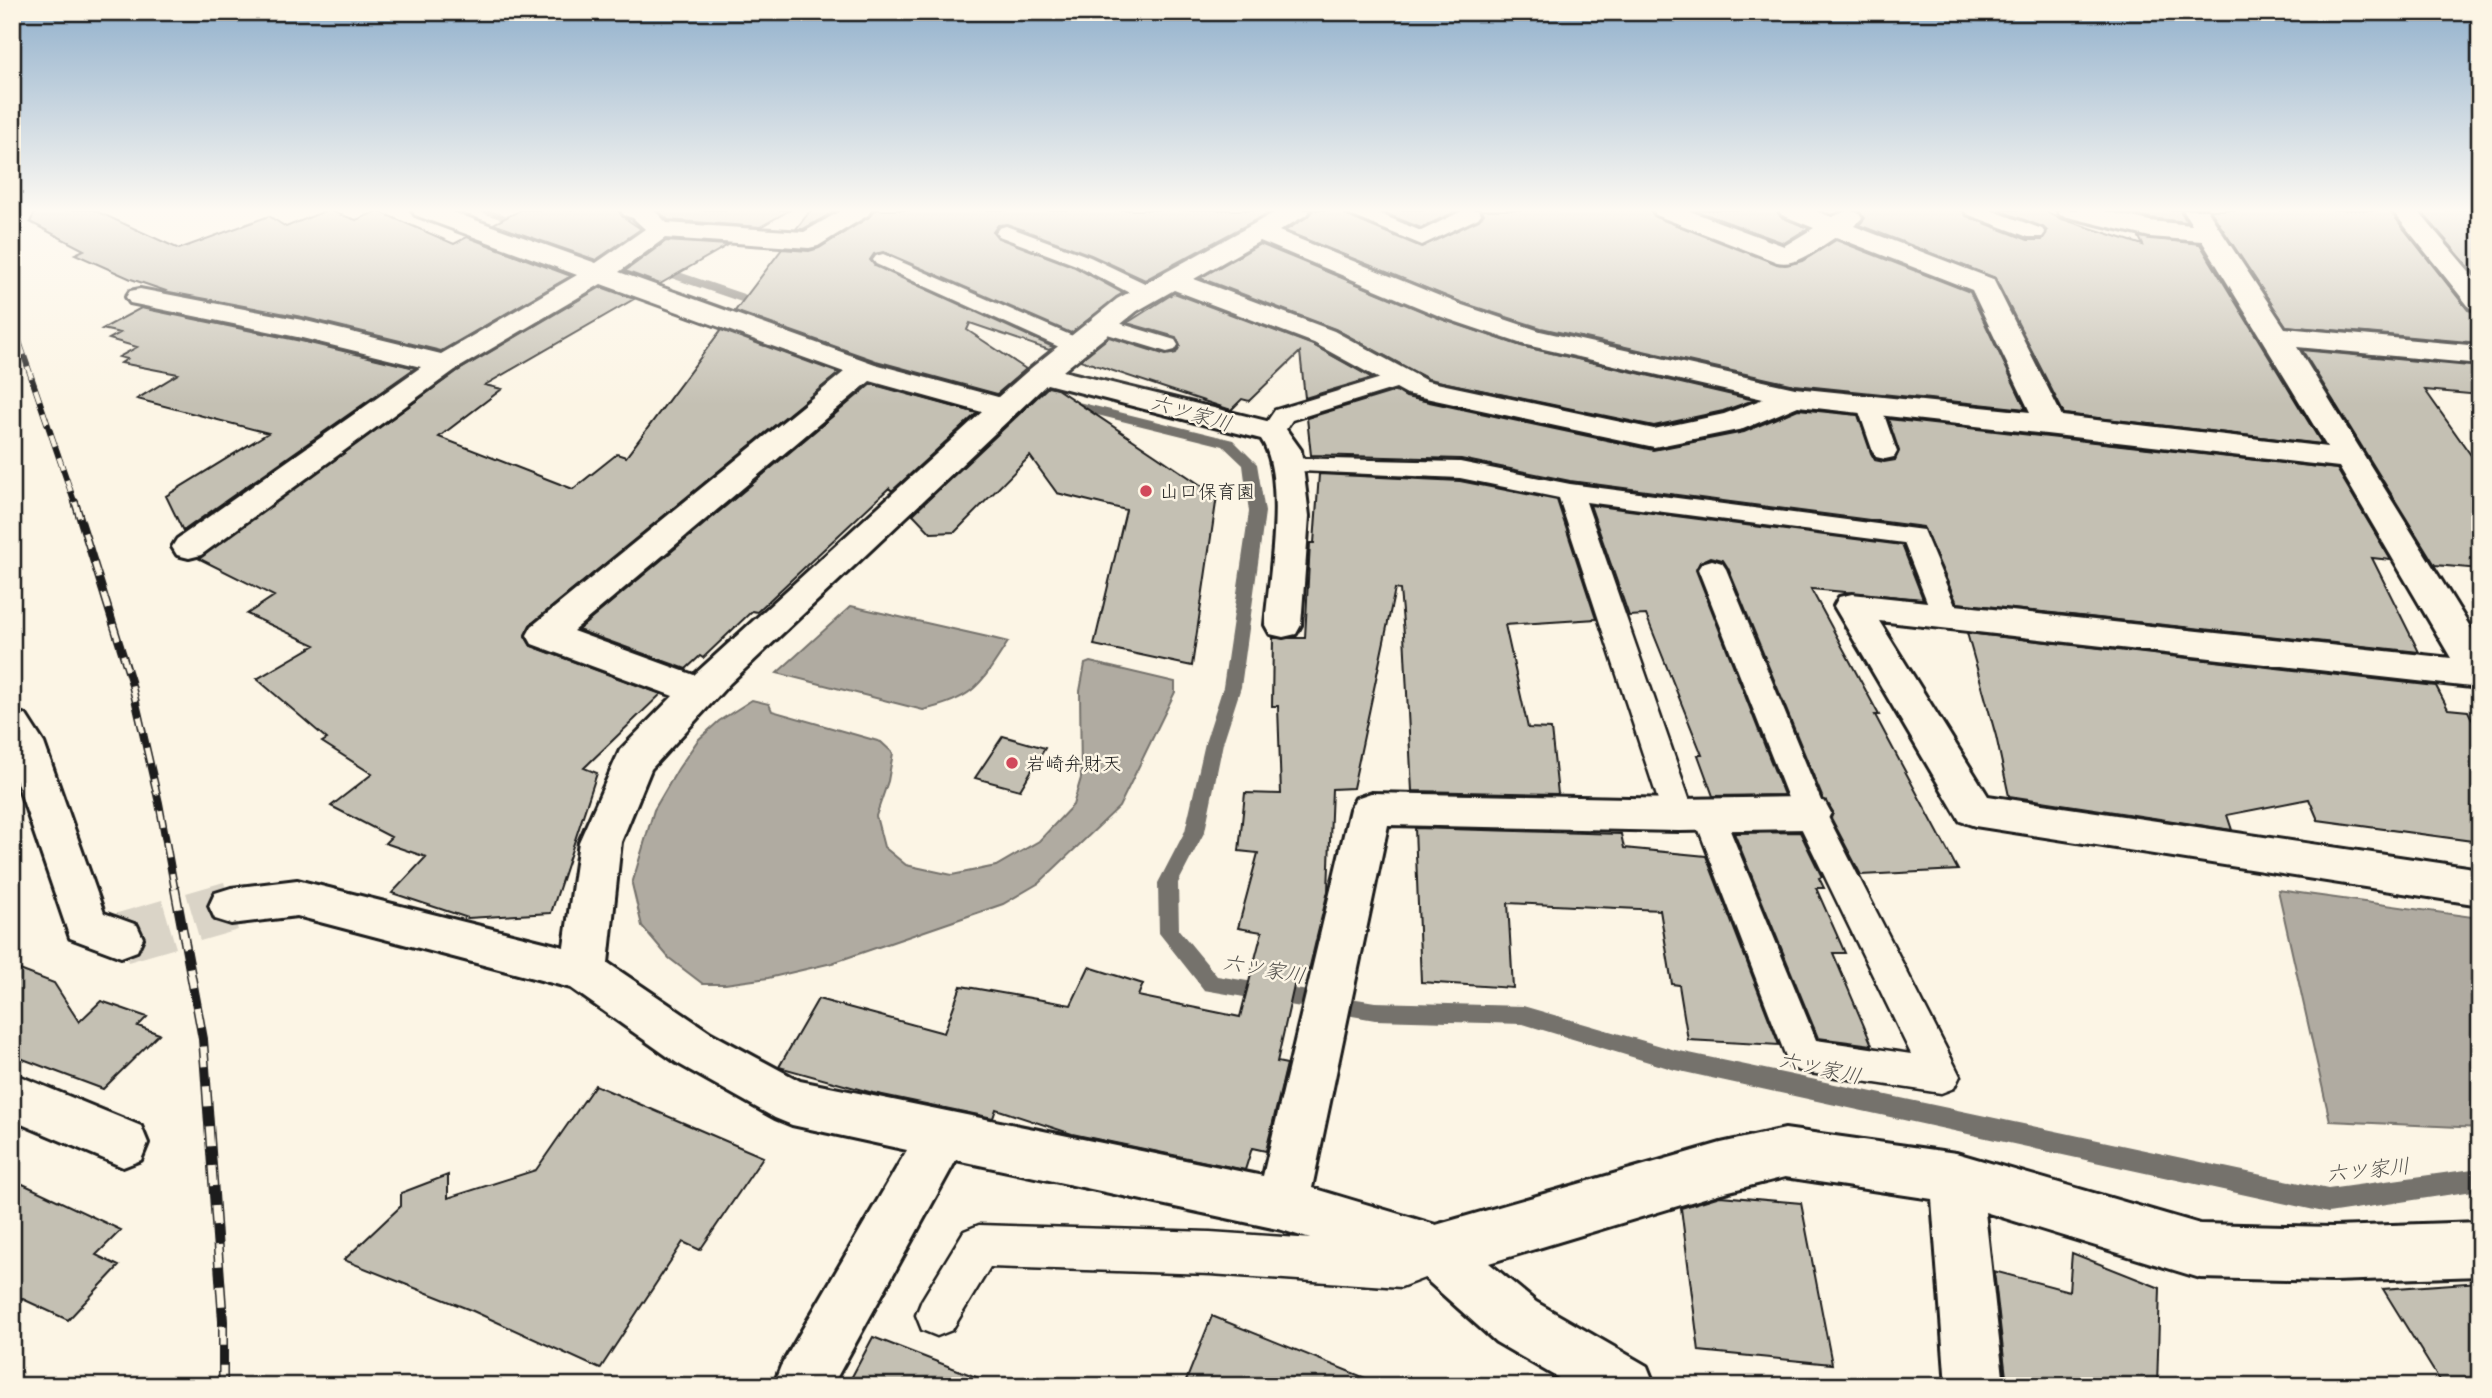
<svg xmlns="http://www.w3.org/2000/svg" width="2492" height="1398" font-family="'Balsamiq Sans','Klee One',sans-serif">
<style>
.water{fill:#b0aba1;stroke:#75726c;stroke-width:2}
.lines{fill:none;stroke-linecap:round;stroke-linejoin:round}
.stream{fill:#75726c;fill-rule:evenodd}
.building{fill:#c4c0b3;stroke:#1c1c1c;stroke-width:2}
.street-tunnel{stroke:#dad4c7;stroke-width:50;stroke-dasharray:50 25;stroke-linecap:butt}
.lane-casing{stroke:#1c1c1c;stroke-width:5}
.street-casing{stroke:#1c1c1c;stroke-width:6}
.lane{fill:#fcf5e5;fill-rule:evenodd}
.street{fill:#fcf5e5;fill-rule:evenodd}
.rail-far2-casing{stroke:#1c1c1c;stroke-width:6}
.rail-far1-casing{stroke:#1c1c1c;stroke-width:8}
.rail-casing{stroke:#1c1c1c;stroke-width:10}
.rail-far2{stroke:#fcf5e5;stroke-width:4.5;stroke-dasharray:12;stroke-linecap:butt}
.rail-far1{stroke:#fcf5e5;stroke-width:5;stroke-dasharray:16;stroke-linecap:butt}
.rail{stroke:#fcf5e5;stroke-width:7;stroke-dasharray:20;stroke-linecap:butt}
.poi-dot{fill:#d1495b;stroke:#fcf5e5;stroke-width:2.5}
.labels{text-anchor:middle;stroke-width:5;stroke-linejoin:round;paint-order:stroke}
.poi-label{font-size:19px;fill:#1c1c1c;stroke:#fcf5e5;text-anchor:start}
.water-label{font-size:21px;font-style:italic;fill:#575551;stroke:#fcf5e5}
</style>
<rect width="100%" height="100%" fill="#fcf5e5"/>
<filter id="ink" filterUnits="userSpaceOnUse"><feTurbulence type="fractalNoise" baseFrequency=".0143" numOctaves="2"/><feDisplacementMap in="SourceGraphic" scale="14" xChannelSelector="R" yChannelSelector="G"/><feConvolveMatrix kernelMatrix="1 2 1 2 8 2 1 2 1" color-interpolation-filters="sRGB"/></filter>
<g filter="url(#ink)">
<path class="water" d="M851 606 988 637 1008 642C980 685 975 698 923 710L777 673Z
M1090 662 1175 682V692L1119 807 1039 883 1003 904 832 963 768 978 725 984H703L669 958 642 926 632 884 654 810 678 769 698 740 719 721 752 700 769 704 772 711 881 742 893 753 888 781 876 816 884 847 906 865 952 875 996 866 1039 841 1073 805 1081 778 1080 691 1085 664Z
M2278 890 2480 918V1128L2330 1121Z"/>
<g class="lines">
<path class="stream" d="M474 210H491L534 225 524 227Z
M614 250 770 303 772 306 770 309H762L610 257V251Z
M981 378 1233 440 1257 464 1265 512 1241 687 1223 743 1205 831 1178 883 1179 930 1217 976 1375 1002 1523 1006 1675 1050 2328 1189 2480 1168V1190L2328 1213 1675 1070 1523 1024 1375 1020 1204 990 1159 933 1158 883 1185 831 1205 743 1223 687 1249 512 1243 465 1223 446 976 385 974 382Z"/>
</g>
<path class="building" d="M36 210H94L179 249 269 216 286 227 327 210 356 220 378 211 454 244 467 237 571 276 441 351 302 317 169 292 131 279 75 254 84 250 30 222Z
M521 210H618L622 216 641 229 596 260 493 224Z
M657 210H790L760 227 668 220Z
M811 210H837L803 229H796Z
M874 210H1274L1145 280 1091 255 1007 224 998 225 993 232 998 238 1075 267 1123 293 1071 333 884 252 874 254 870 260 875 266 1053 347 1049 350 970 323 967 330 1026 369 997 394 876 361 735 311 782 249 809 251 819 248 869 217Z
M1313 210H1342L1347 216 1421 247 1479 220 1484 214 1481 210H1650L1655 217 1785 265 1802 261 1836 240 1970 292 2026 409 1795 385 1541 328 1463 303 1285 231 1307 217Z
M1377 210H1459L1421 228Z
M1694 210H1776L1781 217 1808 228 1784 243Z
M1856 210H1961L1966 216 2028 240H2042L2047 231 2043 227 1998 210H2045L2059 218 2143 245 2139 237 2200 244 2322 444 2064 414 1995 278 1859 225 1865 218Z
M2125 210H2180L2187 222 2150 218 2127 213Z
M2210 210H2389L2468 310 2480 313V343L2286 326Z
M2420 210H2480V280Z
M666 241 728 245 660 284 625 271Z
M1260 244 1441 319 1521 346 1754 400 1723 411 1654 426 1428 379 1335 329 1200 278Z
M601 287 634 299 485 385 502 389 439 437 573 489 617 454 626 457 721 330 839 373 530 625 525 636 531 646 661 694 584 768 597 773 551 913 468 918 392 893 426 857 385 843 391 837 331 806 372 774 322 742 327 739 257 679 315 645 247 614 274 596 198 558 456 372Z
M1174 293 1313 345 1372 378 1305 398 1300 352 1249 401 1242 399 1231 410 1080 360 1109 337 1166 355 1176 353 1180 346 1176 337 1127 323Z
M141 308 301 341 415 368 183 531 166 496 268 433 137 399 178 374 121 363 127 359 119 357 137 347 109 339 120 333 102 329Z
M2302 350 2480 367V395L2425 390 2480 468V569L2435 565Z
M871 384 977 413 892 491 889 488 757 612 752 611 703 658 700 656 686 669 578 630Z
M1048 387 1057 389 1217 496 1192 666 1094 645 1126 510 1057 493 1030 456 955 532 931 533 913 514Z
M1396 391 1406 397 1653 450 1744 432 1798 409 1858 415 1871 453 1875 460 1884 462 1895 460 1899 451 1888 419 2337 469 2391 560 2372 558 2419 652 1957 603 1923 527 1570 481 1461 459 1311 455 1307 418Z
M1319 474 1460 481 1557 500 1596 619 1505 625 1528 728 1551 729 1558 794 1412 791 1404 634 1400 590 1395 589 1353 788 1332 789 1328 891 1309 970 1298 968 1277 1062 1287 1064 1266 1151 1252 1148 1245 1170 1072 1134 996 1109 993 1118 873 1093 779 1067 818 999 944 1033 961 986 1071 1005 1089 967 1143 984 1138 996 1240 1017 1262 932 1238 928 1258 853 1239 851 1245 793 1281 794 1278 706H1272L1273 638H1305L1310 543H1314Z
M1590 505 1902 545 1923 599 1811 589 1879 715H1875L1958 870 1861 875 1831 818 1833 812 1823 799 1728 568 1723 560 1711 557 1700 562 1696 570 1784 795 1713 796 1698 755H1702L1646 615 1629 616Z
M1967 633 2436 686 2448 709 2468 711 2480 735V842L2318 820 2309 799 2227 815 2232 830 2009 796 1996 736Z
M1003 736 1045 748 1020 790 975 778Z
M1415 828 1621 834 1624 848 1706 856 1779 1045 1688 1040 1679 985 1672 984 1660 910 1508 903 1513 988 1421 982Z
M1800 832 1822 877 1819 878 1824 888H1816L1845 953H1833L1872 1045 1818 1038 1734 833Z
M12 967 54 983 79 1022 101 1001 147 1017 138 1026 159 1034 103 1089 12 1055Z
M595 1085 763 1157 700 1250 683 1242 600 1369 473 1311 344 1260 401 1206V1193L448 1175V1198L536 1170Z
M12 1179 121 1230 96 1255 119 1266 68 1320 12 1294Z
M1720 1196 1801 1203 1832 1364 1699 1351 1681 1208Z
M2072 1253 2160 1288 2157 1386H2007L1994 1271 2069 1291Z
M2480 1282V1386H2443L2383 1289Z
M1212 1316 1380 1384V1386H1184Z
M873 1337 989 1382V1386H847Z"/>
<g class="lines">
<path class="street-tunnel" d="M121 938 231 906"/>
<g class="lane-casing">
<path id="lane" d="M1345 210H1371L1421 231 1464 210H1478L1481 214 1478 218 1422 245 1348 214Z
M1964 210H1991L2042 229 2045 233 2042 237H2028L1967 214Z
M1006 226 1090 257 1155 288 1158 293 1155 298H1139L1076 265 999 236 996 232 999 228Z
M883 254 1084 341 1087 346 1084 351H1068L876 264 873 260 876 256Z
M1102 318 1175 340 1178 345 1175 350 1167 352 1094 330 1091 325 1094 320Z
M1401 372 1409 374 1413 379 1409 384 1292 420 1281 437 1272 439 1263 437 1260 432 1275 410Z
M1868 396 1876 398 1880 403 1897 452 1894 457 1885 459 1876 457 1873 452 1856 403 1860 398Z
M1286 458 1460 462 1570 484 1923 530 1959 615 1955 622 1945 624 1935 622 1904 543 1586 502 1694 813 1698 806 1709 802 1720 806 1816 1040 1911 1054 1794 813 1698 569 1702 563 1712 560 1722 563 1726 569 1826 813 1954 1064 1960 1076 1954 1088 1941 1093 1803 1072 1790 1067 1694 817 1690 824 1679 828 1668 824 1663 815 1559 498 1460 478 1277 470 1274 465 1277 460Z
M979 1225 1210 1232 1401 1245 1433 1233 1448 1239 1454 1254 1448 1269 1401 1287 1210 1274 990 1267 952 1330 937 1336 922 1330 916 1315 922 1300 964 1231Z"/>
</g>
<g class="street-casing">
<path id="street" d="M412 210H447L596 263 645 229 633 218 624 215 621 210H654L667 223 804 232 842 210H871L868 215 818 246 809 248 665 238 619 272 875 364 998 397 1031 368 1117 299 1279 210H1310L1306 215 1279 231 1462 305 1540 331 1795 388 2030 412 1972 290 1836 237C1819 247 1798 267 1777 262L1656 215 1653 210H1687L1784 246 1814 228 1782 215 1779 210H1813L1832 217 1849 210 1858 213 1862 218 1854 226 1993 279 2062 416 2327 447 2202 241 2150 237 2060 215 2057 210H2100L2150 221 2192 225 2183 210H2207L2285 328 2480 346V364L2297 347 2480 643V688L1879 621 1988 796 2480 869V905L1975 826 1960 821 1834 606 1839 597 1852 594 2451 658 2339 467 1798 406 1743 429 1654 447 1407 394 1314 343 1174 290 1137 311 1063 371 1283 425 1301 450 1309 516 1301 625 1296 634 1283 637 1270 634 1265 625C1269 579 1287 476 1261 439L1047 384 730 683 651 769 621 842 608 963 711 1033 800 1081 1263 1176 1350 809 1356 798 1371 793 1679 799 1810 797 1825 802 1831 813 1825 824 1810 829 1679 831 1388 825 1312 1188 1436 1225 1721 1143 1785 1129 1956 1153 2200 1224 2333 1227 2480 1222V1276L2333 1281 2200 1278 1985 1212 2004 1386H1946L1932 1199 1785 1177 1721 1193 1489 1263 1536 1302 1647 1366 1655 1386H1572L1496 1342 1420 1274 1282 1230 956 1160 832 1386H773L781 1366 907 1150 792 1125 775 1118 677 1063 571 988 297 916 231 924 215 919 209 906 215 893 231 888 297 880 564 947 579 842 620 750 673 696 532 644 527 635 532 626 844 372 601 284 455 370 201 555 189 558 177 555 172 547 177 539 421 367 302 338 140 305 130 303 126 297 130 291 140 289 302 320 441 354 577 275 415 215ZM1260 241 1442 317 1522 344 1763 399 1724 414 1654 429 1427 381 1334 331 1194 279ZM870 381 982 412 694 675 573 631Z
M2392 210H2417L2480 284V310L2470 308Z
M12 711 26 715 44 743 104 913 137 925 143 938 137 951 121 957 70 938 12 768Z
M12 1073 141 1126 148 1143 141 1160 123 1167 12 1120Z"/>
</g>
<use href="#lane" class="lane"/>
<use href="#street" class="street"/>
<g class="rail-far2-casing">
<path id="rail-far2" d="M12 321 75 504"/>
</g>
<g class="rail-far1-casing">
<path id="rail-far1" d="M75 502 131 681 159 803 175 891"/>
</g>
<g class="rail-casing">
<path id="rail" d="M175 889 203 1039 223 1321V1386"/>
</g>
<use href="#rail-far2" class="rail-far2"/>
<use href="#rail-far1" class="rail-far1"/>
<use href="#rail" class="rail"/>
</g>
</g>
<linearGradient id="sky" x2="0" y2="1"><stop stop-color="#91b0cc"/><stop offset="0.52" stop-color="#fefaf3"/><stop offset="1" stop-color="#fefaf3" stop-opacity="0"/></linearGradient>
<rect width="2492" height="405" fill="url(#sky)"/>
<g class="poi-dot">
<circle cx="1146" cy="491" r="7"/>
<circle cx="1012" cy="763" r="7"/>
</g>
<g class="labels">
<g class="poi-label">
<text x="1160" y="498">山口保育園</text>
<text x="1026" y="770">岩崎弁財天</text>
</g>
<g class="water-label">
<text transform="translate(1191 413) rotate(16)" y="7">六ツ家川</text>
<text transform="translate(1264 969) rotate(10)" y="7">六ツ家川</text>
<text transform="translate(1820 1068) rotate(12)" y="7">六ツ家川</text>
<text transform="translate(2368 1170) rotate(-6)" y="7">六ツ家川</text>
</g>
</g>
<rect width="2492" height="1398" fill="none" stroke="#fcf5e5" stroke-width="42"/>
<rect x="21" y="21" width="2450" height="1356" fill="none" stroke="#1c1c1c" stroke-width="2.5" filter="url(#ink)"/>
</svg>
